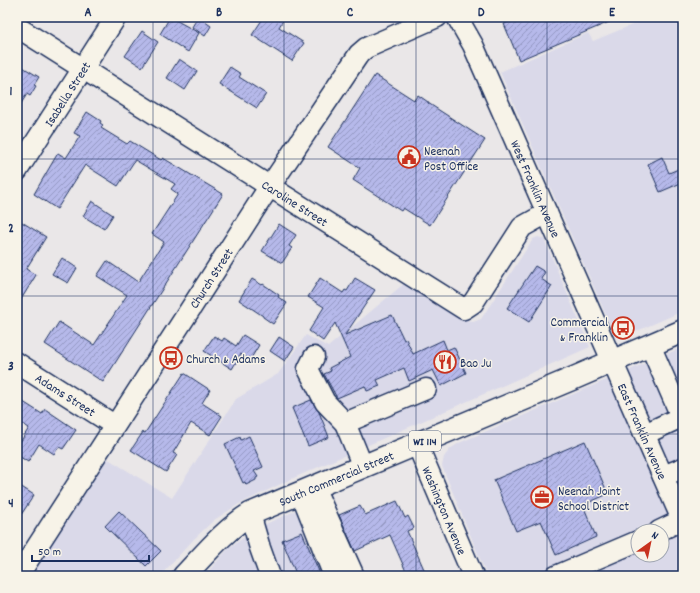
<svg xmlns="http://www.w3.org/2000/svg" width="700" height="593" font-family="Dekko,sans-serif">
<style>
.built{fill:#dad9e9;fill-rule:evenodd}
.building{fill:url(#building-hatch);stroke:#1b2f5e}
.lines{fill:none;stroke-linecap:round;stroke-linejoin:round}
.minor-casing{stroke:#1b2f5e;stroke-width:23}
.major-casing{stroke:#1b2f5e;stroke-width:25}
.minor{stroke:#f7f3e8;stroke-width:20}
.major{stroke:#f7f3e8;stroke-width:22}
.grid{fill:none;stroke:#1b2f5e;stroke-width:1;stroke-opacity:0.55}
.labels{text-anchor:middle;stroke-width:3;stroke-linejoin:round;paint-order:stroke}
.shield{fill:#f7f3e8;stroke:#5d6a87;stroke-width:1}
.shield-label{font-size:12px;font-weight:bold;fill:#1b2f5e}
.street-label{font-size:13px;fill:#1b2f5e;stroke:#f7f3e8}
.poi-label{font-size:13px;fill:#1b2f5e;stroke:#f7f3e8;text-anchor:start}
.neatline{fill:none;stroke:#1b2f5e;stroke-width:1.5}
.grid-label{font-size:13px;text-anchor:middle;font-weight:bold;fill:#1b2f5e}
</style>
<defs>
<pattern id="building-hatch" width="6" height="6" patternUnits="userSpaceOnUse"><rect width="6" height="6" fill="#b6b9ea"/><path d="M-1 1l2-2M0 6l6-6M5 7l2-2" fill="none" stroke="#9397c1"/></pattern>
</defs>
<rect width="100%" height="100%" fill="#eae7e8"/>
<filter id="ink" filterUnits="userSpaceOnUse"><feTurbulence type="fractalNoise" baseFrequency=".025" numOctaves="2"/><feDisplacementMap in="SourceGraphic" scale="8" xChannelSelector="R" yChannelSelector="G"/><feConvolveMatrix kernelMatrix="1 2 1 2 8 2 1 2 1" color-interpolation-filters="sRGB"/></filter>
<g filter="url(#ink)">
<path class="built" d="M651 17H683V311L628 335H621L617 334 612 329 500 72 588 33 593 41Z
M538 237 544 239 590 347 289 480 239 504 214 520 194 539 160 576H29L105 457 172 498 236 399 278 374 306 335 328 347 406 282 467 320 473 322 481 319 533 239Z
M683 347V538L679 540 683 549V576H487L442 466 444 457 450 449 459 443ZM638 531H662V555H638Z
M297 510 350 576H204L229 548 246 536 268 523Z"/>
<path class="building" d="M170 17 199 33 188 52 160 34Z
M198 17 211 26 205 36 192 27Z
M264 17H285L279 27 304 43 292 61 252 35Z
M522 17H621L519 60 504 24Z
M142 31 158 42 142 67 125 56Z
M179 59 197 71 185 90 167 78Z
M21 66 39 77 34 85 36 86 30 96 27 94 17 110V72Z
M230 67 241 74 239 77 266 94 257 108 219 84Z
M375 75 414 100 418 95 428 102V103L485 140 430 225 403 208 401 211 353 180 360 168 328 147Z
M87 112 101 121 100 123 103 125 101 128 127 144 130 141 161 160 163 158 223 194 103 382 45 344 59 322 94 345 127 295 97 276 107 261 138 282 164 242 152 234 178 194 171 189 175 184 135 160 118 186 85 165 57 209 34 194 58 153 66 158 80 136 74 133Z
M662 157 669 173 683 167V182L660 192 648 164Z
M92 201 113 215 104 229 83 216Z
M17 219 46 237 26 269 36 275 17 306Z
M279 224 296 235 289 246 292 248 282 263 262 251Z
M62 258 77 268 68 283 52 274Z
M535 266 545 272 541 279 552 286 529 322 507 308Z
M320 278 343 293 345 290 347 291 355 278 375 290 345 335 392 315 404 340 406 339 413 354 443 340 447 350 454 347 466 373 441 386 433 370 409 381 404 368 377 380 380 386 367 391 365 386 337 398 324 374 331 371 329 368 350 357 335 323 323 341 309 331 324 307 308 297Z
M252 279 262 285 263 284 279 295 278 297 287 303 273 324 263 317V316L239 300Z
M243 335 259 345 250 360 241 354 232 369 204 351 214 336 222 341 224 338 236 346Z
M279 337 294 347 285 361 270 351Z
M184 373 210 390 202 403 222 416 210 435 191 423 173 453 177 455 166 472 131 450 143 432 145 433Z
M17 398 42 414 45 409 76 430 63 449 59 447 54 454 39 444 28 462 17 455V447L29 428 17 420Z
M311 400 319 412 329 437 308 446 292 408Z
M249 436 263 467 254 471 258 477 256 478V480L246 485 245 482 243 483 225 444 240 437 241 440Z
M585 441 608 494 583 505 596 537 556 555 541 521 516 531 494 480Z
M17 484 34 495 17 521Z
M397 501 405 518 408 516 414 528 407 531 427 576H408L390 535 355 551 339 515 360 506 365 515Z
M119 511 161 551 146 566 105 526Z
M302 532 321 576H297L282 540Z"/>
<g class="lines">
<g class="minor-casing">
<g id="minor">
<path id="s1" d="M457 17 473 45 683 522"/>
<path id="s2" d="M17 27 464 309 473 303 522 227 547 213"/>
<path id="s3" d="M17 171 116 17"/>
<path d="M650 345 683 421"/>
<path d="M314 357 308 369 325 402 345 423 363 467"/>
<path id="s4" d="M17 363 114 425"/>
<path d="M345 423 426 389"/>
<path d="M645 434 681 417"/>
<path id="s5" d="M417 444 473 576"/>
<path d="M663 476 683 468"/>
<path d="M314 487 354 576"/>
<path d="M301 493 334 576"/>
<path d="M250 514 260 548 270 576"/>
<path d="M659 531 682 520"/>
<path id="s6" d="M18 576 262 198 359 54 366 48 437 17"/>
<path d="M556 576 638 541"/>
</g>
</g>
<g class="major-casing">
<g id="major">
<path id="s7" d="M184 576C205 554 225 530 250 514L574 378 683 331"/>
</g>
</g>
<use href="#minor" class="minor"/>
<use href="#major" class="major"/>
</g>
</g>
<path class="grid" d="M153 17V576M284 17V576M416 17V576M547 17V576M17 159H683M17 296H683M17 434H683"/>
<defs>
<g id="civic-ring" transform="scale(1.15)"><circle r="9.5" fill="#f7f3e8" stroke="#c8321e" stroke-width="1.5"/><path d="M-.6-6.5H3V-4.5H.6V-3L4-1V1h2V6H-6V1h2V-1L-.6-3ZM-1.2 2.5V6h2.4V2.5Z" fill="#c8321e"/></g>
<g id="bus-ring" transform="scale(1.15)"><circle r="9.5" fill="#f7f3e8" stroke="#c8321e" stroke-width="1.5"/><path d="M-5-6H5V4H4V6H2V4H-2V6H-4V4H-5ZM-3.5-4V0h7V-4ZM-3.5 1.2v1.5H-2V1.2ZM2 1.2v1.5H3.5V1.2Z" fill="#c8321e"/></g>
<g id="restaurant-ring" transform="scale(1.15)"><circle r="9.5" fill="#f7f3e8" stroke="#c8321e" stroke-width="1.5"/><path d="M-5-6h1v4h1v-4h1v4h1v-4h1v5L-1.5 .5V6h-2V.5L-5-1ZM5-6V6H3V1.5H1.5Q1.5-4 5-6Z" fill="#c8321e"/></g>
<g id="office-ring" transform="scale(1.15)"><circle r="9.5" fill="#f7f3e8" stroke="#c8321e" stroke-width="1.5"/><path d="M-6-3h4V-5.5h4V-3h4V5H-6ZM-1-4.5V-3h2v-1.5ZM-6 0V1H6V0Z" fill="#c8321e"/></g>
</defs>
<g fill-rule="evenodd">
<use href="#civic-ring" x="409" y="157"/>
<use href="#bus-ring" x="623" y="328"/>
<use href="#bus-ring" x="171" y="358"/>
<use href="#restaurant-ring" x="445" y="362"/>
<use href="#office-ring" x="542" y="497"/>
</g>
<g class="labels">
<rect class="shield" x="409" y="431" width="32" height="20" rx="3"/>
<g class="shield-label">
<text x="425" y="445">WI 114</text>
</g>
<g class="street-label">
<text dy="5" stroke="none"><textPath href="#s3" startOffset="92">Isabella Street</textPath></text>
<text dy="5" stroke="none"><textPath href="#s1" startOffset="189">West Franklin Avenue</textPath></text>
<text dy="5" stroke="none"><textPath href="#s2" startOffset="329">Caroline Street</textPath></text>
<text dy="5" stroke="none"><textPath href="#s6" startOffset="355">Church Street</textPath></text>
<text dy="5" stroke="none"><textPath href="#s4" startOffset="58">Adams Street</textPath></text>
<text dy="5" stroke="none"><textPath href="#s1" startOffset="454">East Franklin Avenue</textPath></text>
<text dy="5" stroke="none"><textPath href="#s7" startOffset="184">South Commercial Street</textPath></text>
<text dy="5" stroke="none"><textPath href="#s5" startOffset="72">Washington Avenue</textPath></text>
</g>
<g class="poi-label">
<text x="424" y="155">Neenah<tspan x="424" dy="15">Post Office</tspan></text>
<text x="608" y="326" text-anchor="end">Commercial<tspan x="608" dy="15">&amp; Franklin</tspan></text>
<text x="186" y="363">Church &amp; Adams</text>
<text x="460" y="367">Bao Ju</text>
<text x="558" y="495">Neenah Joint<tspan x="558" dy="15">School District</tspan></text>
</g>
</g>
<rect width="700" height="593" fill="none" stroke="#f7f3e8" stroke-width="44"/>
<g transform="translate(650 543) rotate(33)"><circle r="19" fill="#f7f3e8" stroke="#9fa5b1"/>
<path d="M0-3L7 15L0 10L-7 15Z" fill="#c8321e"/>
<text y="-6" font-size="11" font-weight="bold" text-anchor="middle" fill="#1b2f5e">N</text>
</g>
<path d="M32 555v6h117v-6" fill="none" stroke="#1b2f5e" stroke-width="2"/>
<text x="38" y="555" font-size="12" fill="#1b2f5e" stroke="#f7f3e8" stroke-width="3" paint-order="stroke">50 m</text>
<rect x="22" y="22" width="656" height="549" class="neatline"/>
<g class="grid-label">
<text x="88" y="16">A</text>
<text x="219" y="16">B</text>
<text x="350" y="16">C</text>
<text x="481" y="16">D</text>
<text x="612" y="16">E</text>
<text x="11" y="95">1</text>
<text x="11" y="232">2</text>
<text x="11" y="370">3</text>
<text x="11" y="507">4</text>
</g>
</svg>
